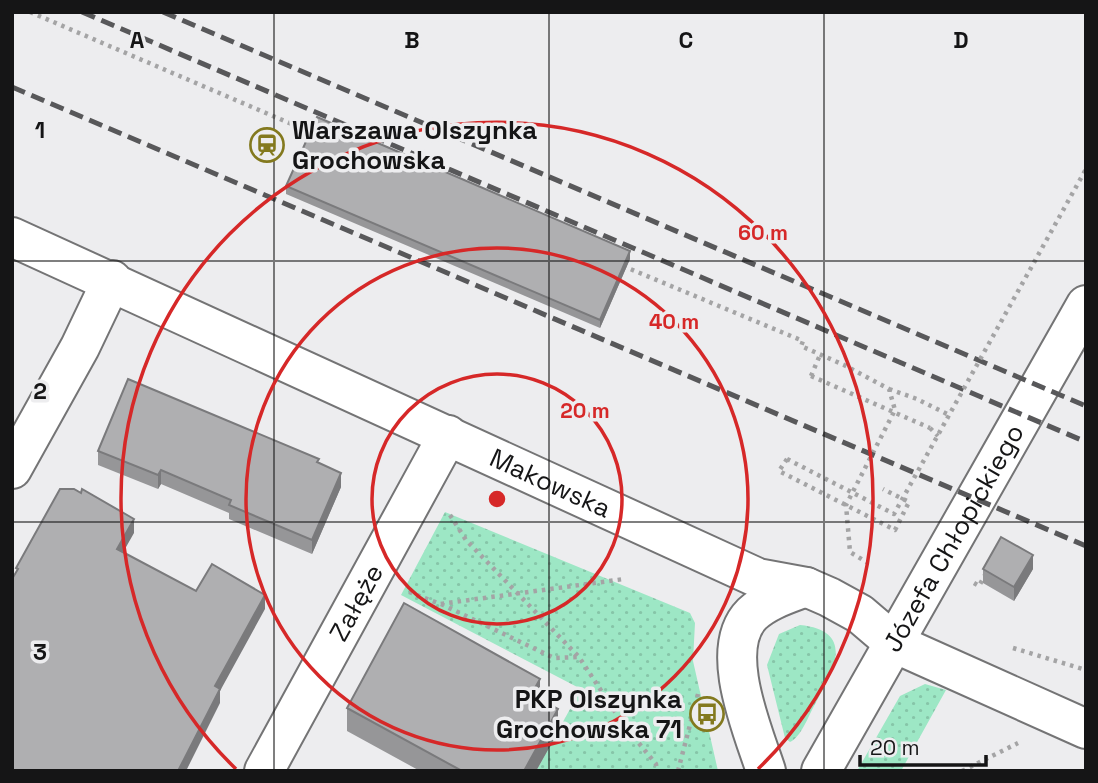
<svg xmlns="http://www.w3.org/2000/svg" width="1098" height="783" font-family="'Space Grotesk',sans-serif">
<style>
.grass{fill:url(#grass-dots)}
.lines{fill:none;stroke-linecap:round;stroke-linejoin:round}
.minor-casing{stroke:#747475;stroke-width:42}
.path{stroke:#a4a4a5;stroke-width:4.5;stroke-dasharray:3.5 5;stroke-linecap:butt}
.minor{stroke:#fff;stroke-width:38}
.rail{stroke:#58585a;stroke-width:5;stroke-dasharray:14 7;stroke-linecap:butt}
.path-bridge{stroke:#a4a4a5;stroke-width:4.5;stroke-dasharray:3.5 5;stroke-linecap:butt}
.wall{fill:#969698}
.shaded-wall{fill:#7a7a7c}
.building{fill:#afafb1;stroke:#7a7a7c;stroke-width:2}
.grid{fill:none;stroke:#151516;stroke-width:2;stroke-opacity:0.55}
.ring{fill:none;stroke:#d62828;stroke-width:3.5}
.labels{text-anchor:middle;stroke-width:7;stroke-linejoin:round;paint-order:stroke}
.poi-label{font-size:26px;font-weight:bold;fill:#151516;stroke:#ededef;text-anchor:start}
.street-label{font-size:26px;fill:#151516;stroke:#ededef}
.grid-label{font-size:23px;text-anchor:middle;font-weight:bold;fill:#151516;stroke:#ededef;stroke-width:7;stroke-linejoin:round;paint-order:stroke}
.centre{fill:#d62828;stroke:#ededef;stroke-width:3.5}
.ring-label{font-size:21px;text-anchor:middle;font-weight:bold;fill:#d62828;stroke:#ededef;stroke-width:7;stroke-linejoin:round;paint-order:stroke}
</style>
<defs>
<pattern id="grass-dots" width="8" height="8" patternUnits="userSpaceOnUse" patternTransform="scale(1.75)"><rect width="8" height="8" fill="#9de7c5"/><path d="M2 2h.1M6 6h.1" fill="none" stroke="#86c5a8" stroke-width="1.8" stroke-linecap="round"/></pattern>
</defs>
<rect width="100%" height="100%" fill="#ededef"/>
<path class="grass" d="M445 512 690 613 695 623 693 661 718 771H536L581 689 401 595Z
M800 625C859 631 831 675 814 706 808 717 801 737 790 742L785 738 767 665 779 634Z
M925 684 946 690 901 771H857L900 696Z"/>
<g class="lines">
<g class="minor-casing">
<g id="minor">
<path id="s1" d="M12 237 758 578 806 587 829 597 860 614 894 643 1086 729"/>
<path d="M12 469 80 347 112 280"/>
<path id="s2" d="M264 771 448 435"/>
<path d="M766 771C753 731 717 649 752 614 767 600 788 594 806 587"/>
<path id="s3" d="M821 771 1086 305"/>
</g>
</g>
<path class="path" d="M30 12 315 134
M623 266 803 341 801 346 844 365 889 389 895 410 846 505 850 552 868 563
M811 376 820 355
M889 389 917 399 949 415
M930 428 938 436
M787 459 779 471 895 530 909 502 883 489
M450 515 466 540 579 657 623 724 656 764 657 771
M974 583 979 586 985 575
M409 592 440 604 624 579
M441 604 554 658 579 657
M1013 648 1086 670
M678 771 698 694
M962 771 1018 743"/>
<use href="#minor" class="minor"/>
<path class="rail" d="M82 12 1086 442
M163 12 1086 406
M12 87 1086 546"/>
<path class="path-bridge" d="M811 376 930 428
M787 459 894 514 1086 169"/>
</g>
<path class="wall" d="M286 186 630 259 600 328 286 194Z
M98 451 319 463 341 487 312 554 229 519V513L161 484 158 489 98 465Z
M983 569H1033L1014 601 983 583Z
M540 700 558 732 536 771H420L347 731V708Z"/>
<path class="shaded-wall" d="M630 251V259L600 328V320Z
M161 470V484L158 489V475Z
M341 473V487L312 554V540Z
M134 519V533L117 563V549Z
M1033 555V569L1014 601V587Z
M265 595V609L220 691V703L186 771H178L215 686Z
M540 679V701L531 695Z
M558 709V732L536 771H524Z"/>
<path class="building" d="M317 117 630 251 600 320 286 186Z
M128 379 319 459 317 462 341 473 312 540 229 505 231 500 161 470 158 475 98 451Z
M60 489H74L81 493 82 489 134 519 117 549 196 591 212 564 265 595 215 686 220 689 178 771H12V579L18 569 16 568Z
M1001 537 1033 555 1014 587 983 569Z
M404 603 540 679 531 695 558 709 524 771H462L347 708Z"/>
<path class="grid" d="M274 12V771M549 12V771M824 12V771M12 261H1086M12 522H1086"/>
<g class="ring">
<circle cx="497" cy="499" r="125"/>
<circle cx="497" cy="499" r="251"/>
<path d="M236 769A376 376 0 1 1 758 769"/>
</g>
<defs>
<g id="station-ring" transform="scale(1.75)"><circle r="9.5" fill="#ededef" stroke="#83791e" stroke-width="1.5"/><path d="M-3-6H3Q5-6 5-4V2Q5 4 3 4L4.5 6H3L1.5 4h-3L-3 6H-4.5L-3 4Q-5 4-5 2V-4Q-5-6-3-6ZM-3.5-4v3h7v-3ZM-3.5 1v1.5H-2V1ZM2 1v1.5H3.5V1Z" fill="#83791e"/></g>
<g id="bus-ring" transform="scale(1.75)"><circle r="9.5" fill="#ededef" stroke="#83791e" stroke-width="1.5"/><path d="M-5-6H5V4H4V6H2V4H-2V6H-4V4H-5ZM-3.5-4V0h7V-4ZM-3.5 1.2v1.5H-2V1.2ZM2 1.2v1.5H3.5V1.2Z" fill="#83791e"/></g>
</defs>
<g fill-rule="evenodd">
<use href="#station-ring" x="267" y="145"/>
<use href="#bus-ring" x="707" y="714"/>
</g>
<g class="labels">
<g class="poi-label">
<text x="292" y="139">Warszawa Olszynka<tspan x="292" dy="30">Grochowska</tspan></text>
<text x="682" y="708" text-anchor="end">PKP Olszynka<tspan x="682" dy="30">Grochowska 71</tspan></text>
</g>
<g class="street-label">
<text dy="9" stroke="none"><textPath href="#s1" startOffset="592">Makowska</textPath></text>
<text dy="9" stroke="none"><textPath href="#s3" startOffset="268">Józefa Chłopickiego</textPath></text>
<text dy="9" stroke="none"><textPath href="#s2" startOffset="192">Załęże</textPath></text>
</g>
</g>
<g class="grid-label">
<text x="137" y="48">A</text>
<text x="412" y="48">B</text>
<text x="686" y="48">C</text>
<text x="961" y="48">D</text>
<text x="40" y="138">1</text>
<text x="40" y="399">2</text>
<text x="40" y="660">3</text>
</g>
<circle cx="497" cy="499" r="10" class="centre"/>
<g class="ring-label">
<text x="763" y="240">60 m</text>
<text x="674" y="329">40 m</text>
<text x="585" y="418">20 m</text>
</g>
<rect width="1098" height="783" fill="none" stroke="#151516" stroke-width="28"/>
<path d="M860 755v10h126v-10" fill="none" stroke="#151516" stroke-width="3.5"/>
<text x="870" y="755" font-size="21" fill="#151516" stroke="#ededef" stroke-width="5" paint-order="stroke">20 m</text>
</svg>
